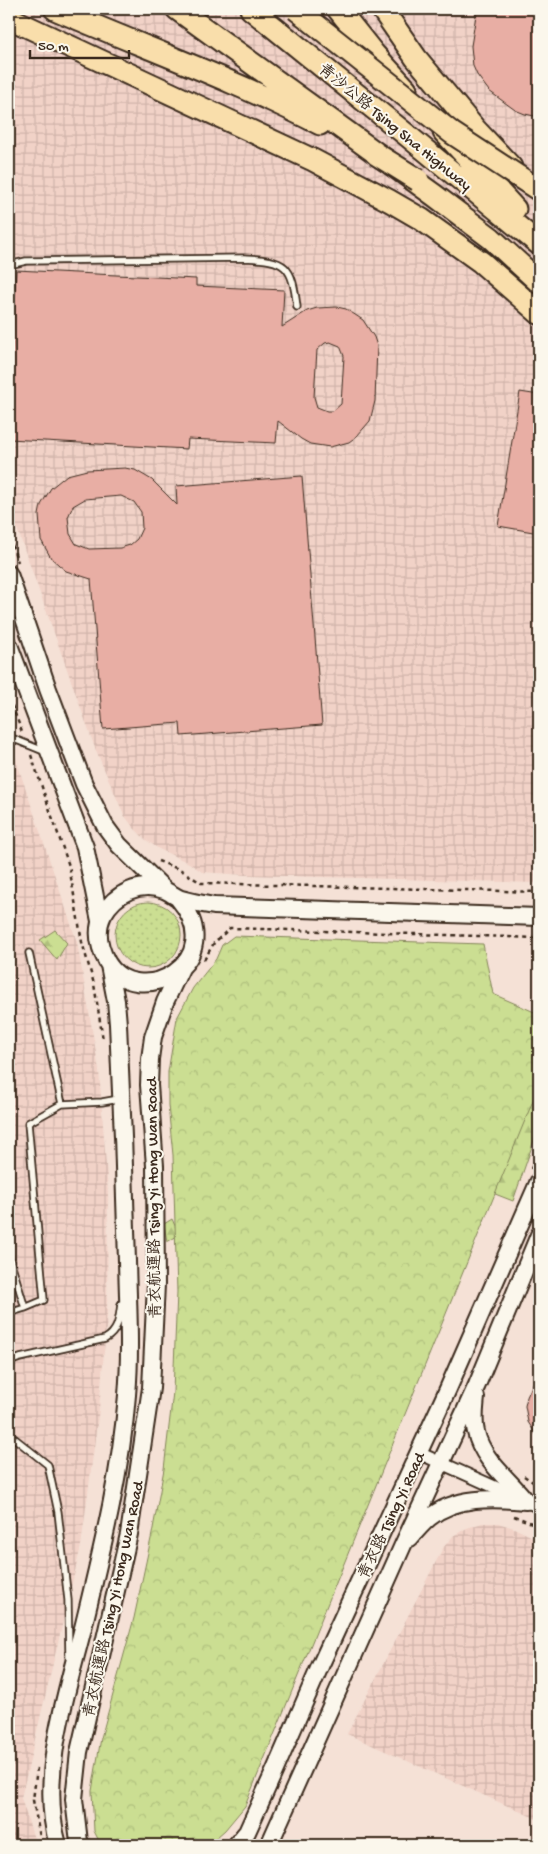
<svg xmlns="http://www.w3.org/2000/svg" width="548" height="1854" font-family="'Gochi Hand','LXGW WenKai TC',sans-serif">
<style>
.industrial{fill:url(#industrial-grid)}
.grass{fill:url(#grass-dots);stroke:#838458}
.forest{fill:url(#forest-firs);stroke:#838458}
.park{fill:url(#park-crowns);stroke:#838458}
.building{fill:#e8aea4;stroke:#3b2a1e;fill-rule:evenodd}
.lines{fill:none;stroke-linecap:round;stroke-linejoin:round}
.lane-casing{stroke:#3b2a1e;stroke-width:9}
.street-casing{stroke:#3b2a1e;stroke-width:15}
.secondary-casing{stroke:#3b2a1e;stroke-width:20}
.highway-casing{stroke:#3b2a1e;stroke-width:25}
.path{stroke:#3b2a1e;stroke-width:2.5;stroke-dasharray:4 4;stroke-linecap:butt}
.lane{stroke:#fbf7ec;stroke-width:5.5}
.street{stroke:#fbf7ec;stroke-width:11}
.secondary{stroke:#fbf7ec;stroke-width:16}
.highway{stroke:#f9deab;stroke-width:21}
.highway-bridge-casing{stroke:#3b2a1e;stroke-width:25;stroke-linecap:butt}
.highway-bridge{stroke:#f9deab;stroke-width:21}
.labels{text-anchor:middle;stroke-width:4;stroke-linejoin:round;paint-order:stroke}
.street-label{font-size:16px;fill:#3b2a1e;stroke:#fbf7ec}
</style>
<defs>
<pattern id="industrial-grid" width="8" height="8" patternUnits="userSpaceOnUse" patternTransform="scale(1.25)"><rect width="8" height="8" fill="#f1d2c7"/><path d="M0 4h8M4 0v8" fill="none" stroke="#d0b4aa"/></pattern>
<pattern id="grass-dots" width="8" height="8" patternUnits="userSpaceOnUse" patternTransform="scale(1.25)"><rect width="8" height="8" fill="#cbde92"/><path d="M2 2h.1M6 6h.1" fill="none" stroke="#afbf7d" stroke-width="1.8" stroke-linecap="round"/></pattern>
<pattern id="forest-firs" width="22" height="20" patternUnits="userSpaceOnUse" patternTransform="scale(1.25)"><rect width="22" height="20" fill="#cbde92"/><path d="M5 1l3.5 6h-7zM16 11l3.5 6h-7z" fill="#afbf7d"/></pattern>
<pattern id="park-crowns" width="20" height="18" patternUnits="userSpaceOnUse" patternTransform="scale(1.25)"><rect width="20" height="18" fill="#cbde92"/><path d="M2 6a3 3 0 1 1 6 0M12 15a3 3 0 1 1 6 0" fill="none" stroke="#afbf7d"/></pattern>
</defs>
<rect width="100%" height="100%" fill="#f5e1d6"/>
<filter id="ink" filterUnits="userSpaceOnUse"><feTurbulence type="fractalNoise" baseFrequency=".02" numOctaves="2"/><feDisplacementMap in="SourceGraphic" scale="10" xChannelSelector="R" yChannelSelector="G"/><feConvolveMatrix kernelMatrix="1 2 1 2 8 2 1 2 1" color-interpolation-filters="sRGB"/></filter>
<g filter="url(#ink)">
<path class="industrial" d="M9 9H539V883L245 875 202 872 189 863 159 849 146 840 134 828 124 815 95 748 9 506Z
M9 739 77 942 99 1070 108 1192 107 1317 99 1409 81 1546 21 1798 36 1845H9Z
M482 1523H498L514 1528 539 1540V1820L347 1734 443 1548 453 1536 467 1528Z"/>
<path class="grass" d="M115 935a33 33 0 1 1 66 0a33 33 0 1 1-66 0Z"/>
<path class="forest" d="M55 930 67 943 57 960 40 940Z
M539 1072V1126L513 1201 490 1192Z
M172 1219 179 1235 167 1242 164 1224Z"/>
<path class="park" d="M234 936 483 944 493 994 539 1014V1086L245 1806 225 1830 208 1845H101L94 1831 92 1791 101 1738 134 1618 152 1534 164 1469 173 1392 177 1292 173 1155 168 1105V1072L177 1018 193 988 216 959 222 945Z"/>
<path class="building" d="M477 9H539V117L525 114 515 110 489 91 477 75 473 66 471 46Z
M16 270 196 279V286L284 290 282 327 307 311 317 308 337 307 346 309 363 320 374 337 377 346 375 401 370 421 357 436 349 442 330 447 310 444 301 439 278 421 276 443 188 439 187 449 9 439V404ZM330 342 340 346 344 356 341 404 333 411H327L317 407 314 397 317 350 325 343Z
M520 392 539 395V533L498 526Z
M125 468 135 470 152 480 177 505 176 486 302 476 322 725 181 736 180 723 103 729 91 579 66 571 51 558 41 540 39 515 41 505 51 488 67 475 87 470ZM121 496 134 502 141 512 142 528 137 539 130 545 120 548 89 549 76 544 70 534 68 517 73 506 85 499Z
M539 1370V1439L528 1422 525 1406 527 1397Z"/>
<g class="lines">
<g class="lane-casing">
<path id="lane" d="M9 265 26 261 244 258C287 260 292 265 297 307
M9 737 46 752
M29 953 62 1104 102 1102 119 1099
M9 1256 25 1308 9 1313
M25 1308 44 1300 28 1123 62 1104
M9 1362 20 1358 105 1339C119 1331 119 1318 121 1304
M9 1434 48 1465 58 1512 68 1600 69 1657"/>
</g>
<g class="street-casing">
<path id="street" d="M419 1453 539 1507"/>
</g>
<g class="secondary-casing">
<path id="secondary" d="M9 574 48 689 84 784 105 826 119 845 165 890
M9 645 85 847 100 921
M178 898C233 963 136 1012 107 962 99 947 95 931 103 915 115 893 140 881 164 890 170 892 175 897 181 899 192 902 203 904 214 906L539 917
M476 1397C475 1409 473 1421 476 1432 482 1460 509 1479 526 1501
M410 1538C416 1531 422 1524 429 1518 455 1496 493 1498 526 1501
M58 1845C38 1776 67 1693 84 1624 102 1549 121 1473 127 1395 131 1350 128 1306 127 1261 125 1182 122 1103 118 1024L116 1001 109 965
M82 1845 79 1842 74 1799 79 1752 129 1534 151 1388 156 1284 155 1166 149 1085 150 1059 153 1037 165 1002 181 968
M236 1845 247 1832 275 1770 321 1664 448 1389 539 1181
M269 1845 403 1545 477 1385 539 1235"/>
</g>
<g class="highway-casing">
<path id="highway" d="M55 9C143 47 235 80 320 124
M177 9 434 195 491 238 539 282
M251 9 408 136 539 244
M338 9 374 54 406 89
M382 9 416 58 475 129 511 167
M9 18 313 160 390 201 421 219 481 262 539 313
M444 132 515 209"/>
</g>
<path class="path" d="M9 537 18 562
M9 698 22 732
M31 755 69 866 82 942 94 984 103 1040
M158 861 181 870 201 883 539 892
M204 960 214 943 230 928 539 938
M531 1169 539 1151
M524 1476 539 1486
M514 1516 539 1526
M37 1768 33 1800 40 1837"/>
<use href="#lane" class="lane"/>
<use href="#street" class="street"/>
<use href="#secondary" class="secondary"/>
<use href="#highway" class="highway"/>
<g class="highway-bridge-casing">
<path id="highway-bridge" d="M296 9 452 133 539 190
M376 154 418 180"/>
</g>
<use href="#highway-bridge" class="highway-bridge"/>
</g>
</g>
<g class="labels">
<g class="street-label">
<text transform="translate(396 126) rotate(39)" y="6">青沙公路 Tsing Sha Highway</text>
<text transform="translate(152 1198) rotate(-91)" y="6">青衣航運路 Tsing Yi Hong Wan Road</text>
<text transform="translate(390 1515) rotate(-65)" y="6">青衣路 Tsing Yi Road</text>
<text transform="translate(112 1599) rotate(-78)" y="6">青衣航運路 Tsing Yi Hong Wan Road</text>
</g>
</g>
<rect width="548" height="1854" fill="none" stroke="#fbf7ec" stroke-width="30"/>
<rect x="15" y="15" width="518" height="1824" fill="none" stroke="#3b2a1e" stroke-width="2" filter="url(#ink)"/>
<path d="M30 50v8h99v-8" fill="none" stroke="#3b2a1e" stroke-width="2.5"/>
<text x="38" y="50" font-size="15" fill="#3b2a1e" stroke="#fbf7ec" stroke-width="4" paint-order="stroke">50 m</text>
</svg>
